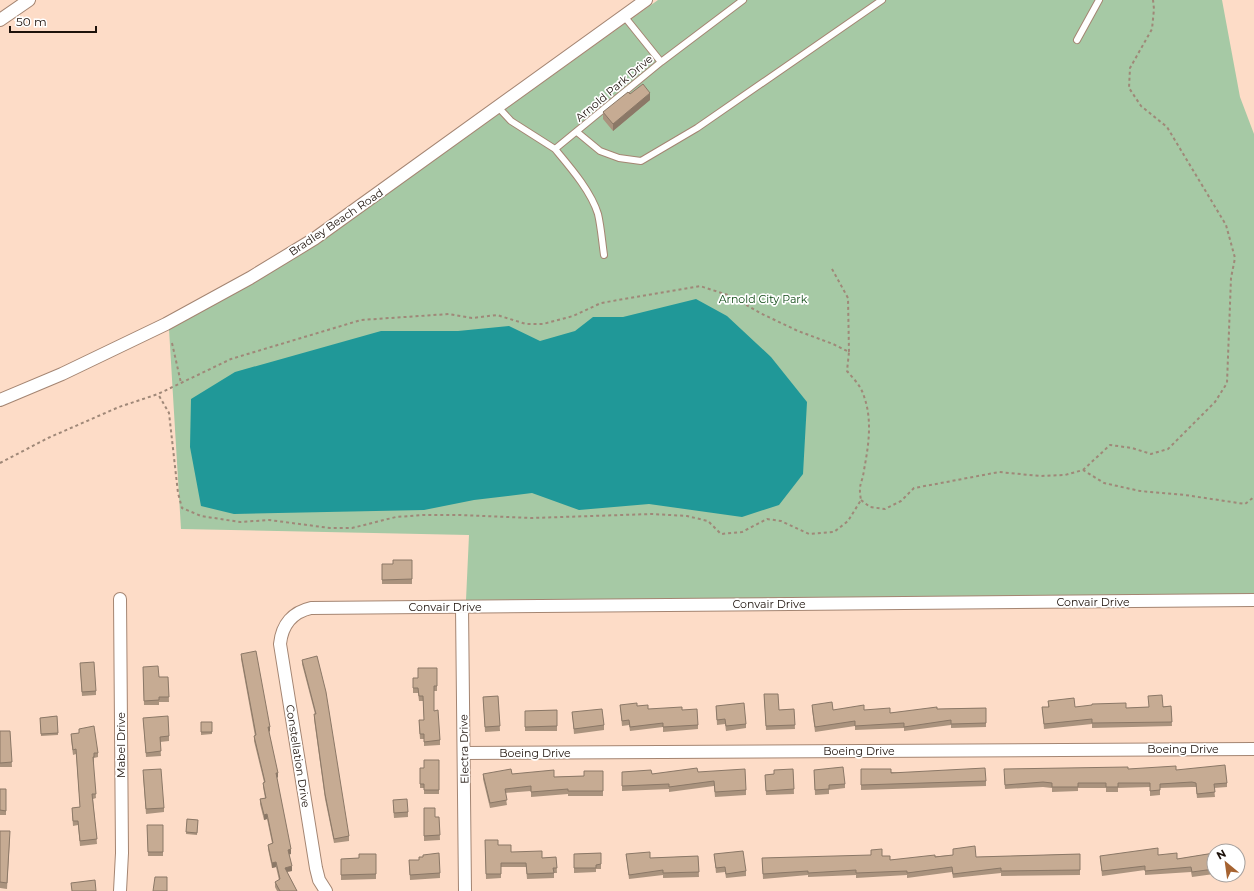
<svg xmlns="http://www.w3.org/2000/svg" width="1254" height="891" font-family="Montserrat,sans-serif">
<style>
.green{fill:#a6c9a5}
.water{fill:#209898}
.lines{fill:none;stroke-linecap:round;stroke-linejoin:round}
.service-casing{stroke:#a48572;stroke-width:8}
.minor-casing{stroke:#a48572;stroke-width:14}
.path{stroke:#9f8878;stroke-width:2;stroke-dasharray:3 3;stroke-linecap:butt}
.service{stroke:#fff;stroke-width:6}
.minor{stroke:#fff;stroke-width:12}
.wall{fill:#aa937e}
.shaded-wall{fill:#8b7867}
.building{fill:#c6ab93;stroke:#8b7867}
.labels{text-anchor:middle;stroke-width:3.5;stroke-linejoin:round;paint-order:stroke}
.street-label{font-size:11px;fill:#1d120b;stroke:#fff}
.park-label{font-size:11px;fill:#0f4a15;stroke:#fff}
</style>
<rect width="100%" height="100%" fill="#fddcc7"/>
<path class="green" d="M658 0H1222L1240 97 1254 134V595L466 600 469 535 181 529 169 329 249 285 317 244Z"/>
<path class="water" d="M696 299 727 316 771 357 807 402 803 474 779 505 742 517 649 504 579 510 532 493 474 500 424 510 234 514 201 506 190 447 191 399 235 372 381 331H458L509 326 540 341 575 331 593 317H623Z"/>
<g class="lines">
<g class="service-casing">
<path id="service" d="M624 16 661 62
M1077 40 1099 0
M498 107 511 121 555 149 661 62 743 0
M577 132 600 151 619 158 641 161 697 128 882 0
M555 149C570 167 591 191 598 214 601 227 602 241 604 255"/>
</g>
<g class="minor-casing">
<path id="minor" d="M0 20 29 0
M0 400 62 374 166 324 250 278 314 239 646 0
M462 607 465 891
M464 753 1254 749
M120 891 122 853 120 599
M326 891 319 880 316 868 280 644C282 624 293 612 311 608L1254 600"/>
</g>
<path class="path" d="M832 269 848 298 849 352
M172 343 181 383
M0 463 48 438 119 407 158 394 231 359 361 320 449 314 472 318 497 315 526 324H543L573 316 601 303 700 286 731 296 760 313 798 331 833 344 849 352 847 371C852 377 859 384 862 391 873 417 869 443 864 470 862 485 858 483 861 500L848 521 834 532 809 534 781 521 767 519 742 532 721 534 708 521 687 516 652 514 532 518 459 515H424L396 517 352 528H330L269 520 240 522 201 516 182 508 178 493 169 413 158 394
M1083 470 1110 445 1132 448 1151 454 1168 449 1215 402 1227 383 1231 278 1235 258 1226 225 1167 127 1141 106 1129 88 1130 68 1152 29 1154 9 1153 0
M861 500 870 507 885 509 901 501 914 488 936 484 999 472 1040 476 1065 475 1083 470 1104 483 1140 491 1185 495 1245 504 1254 497"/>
<use href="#service" class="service"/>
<use href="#minor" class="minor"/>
</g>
<path class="wall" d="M630 94 650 100 613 131 603 119V112Z
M412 560V584H382V564H393Z
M241 654 270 731 269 732 278 777 277 778 291 854H289L292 871 287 872 297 891H277L275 887V882L279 880 276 867 272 868 268 849V845L272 843 267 819 264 820 260 804V799L265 798 263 787V783L264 782 254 741V736H255L241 659Z
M302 660 349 836V841L334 843 325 799 314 719V714H315L302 664Z
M143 667 159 677H168L169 702H159V705H144Z
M80 668 96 691V695L82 696Z
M437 668V691H434V711L440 740V745L424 746V739H420L419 725V720H424L423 701H419L418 693H413V678H418Z
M764 694 779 710 794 709 795 729 766 730Z
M498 696 500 731 485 732 483 697Z
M1048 701 1075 707 1126 708 1171 706 1172 726 1092 728V724L1044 729 1042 707H1048Z
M620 705 637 706 648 709 682 710 698 725V729L663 732V727L630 731 629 725 622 726Z
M812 705 833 710H864L890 713 937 709 986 708V727L951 728V725L904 731V728L855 730V726L815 732 812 709Z
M716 706 746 724V728L726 731 725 724 717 725Z
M557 710V731H525V711Z
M572 712 604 725V730L574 734Z
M57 716 58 735 41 736 40 718Z
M143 718 169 736V741L160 742 161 756 146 757Z
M201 722H212V734L201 735Z
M79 729 98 753V757L94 758V762H93L96 798 93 799 97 844 80 846 78 825 73 826 72 812V808L80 807 76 754 73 755 71 739V734L79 733Z
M0 731H10L12 767H0Z
M439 760V794H424V788H420V768H424Z
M793 769 794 794 766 795 765 775 774 774Z
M861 769 986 781V786L861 790Z
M1128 769 1176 770 1227 783V787L1214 788 1215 797 1197 798 1196 787H1192L1160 788V795L1150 796V787L1118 788V792H1106V788H1078V791L1052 792V788L1043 787 1005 789 1004 774Z
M814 770 845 784V788L829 790V794L815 795Z
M603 771V796H568V794L531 797V791L505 793 507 805 490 808 483 779V774H512L554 777 584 776Z
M698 772 746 790V795L715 797 714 786 669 792V789L622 791V776L652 774Z
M143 775 164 808V812L146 814Z
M0 789H6V815H0Z
M393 805 408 812V817L394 818Z
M424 808 435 817H439L440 840 424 841Z
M187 819 198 820 197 835 186 834Z
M147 825H163V856H148Z
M0 831 10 837 7 889 0 888Z
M485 840 498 845 511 852 542 858 556 857 557 873H554V878L527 879 526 867H501V878L486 879Z
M953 849 976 857 1080 854V875L1001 876V873L953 878 952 872 907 878V875L856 878V875L808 877V875L763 879 762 858 882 856 890 860 953 855Z
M601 853V869H596V872L574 873V854Z
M1214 853V874L1192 877 1191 872 1145 875V870L1102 876 1100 856 1158 855 1177 859Z
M376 854V879L341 880V859L359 858Z
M626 854 650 858 698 856 699 877 663 878V875L629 879Z
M714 854 746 871V876L726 878 725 872 716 873Z
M409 860 440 873V878L410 880Z"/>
<path class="shaded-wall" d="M650 93V100L613 131V124Z
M268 727H270V731L268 732Z
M276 773H278V777L276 778Z
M267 814V819L264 820V815Z
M291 849V854L288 855V850Z
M276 862V867L272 868V863Z
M292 866V871L285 872V868Z"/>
<path class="building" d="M643 84 650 93 613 124 603 112 628 92 630 94Z
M393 560H412V579L382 580V564H393Z
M256 651 270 727H268L278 773H276L291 849 288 850 292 866 285 868 297 891H280L275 882 280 879 276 862 272 863 268 845 273 843 267 814 264 815 260 799 266 798 263 783 265 782 254 736 256 735 241 654Z
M317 656 326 692 349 836 334 839 325 794 314 714H316L302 660Z
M94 662 96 691 82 692 80 663Z
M158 666 159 677H168L169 697H159V700L144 701 143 667Z
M418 668H437V686H434V711L438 710 440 740 424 742V734H420L419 720H424L423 696H419L418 688H413V678H418Z
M764 694H778L779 710 794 709 795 725 766 726Z
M1162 695 1163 707 1171 706 1172 722 1092 723V719L1044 724 1042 707H1049L1048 701 1074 698 1075 707 1092 705V704L1126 703V708L1149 707 1148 696Z
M498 696 500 726 485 727 483 697Z
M832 702 833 710 864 705V710L890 708V713L937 707V709L986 708V723L951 724V720L904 727V723L855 726V721L815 727 812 705Z
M637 703V706L648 705V709L682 707V710L697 709 698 725 663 727V723L630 727 629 720 622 721 620 705Z
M744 703 746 724 726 726 725 719 717 720 716 706Z
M602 709 604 725 574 729 572 712Z
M557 710V726L525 727V711Z
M57 716 58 733 41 734 40 718Z
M168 716 169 736 160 737 161 751 146 753 143 718Z
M201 722H212V732H201Z
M94 726 98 753H94V757H93L96 794H92L97 839 80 841 78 821H73L72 808 80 807 76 749 73 750 71 734 79 733V729Z
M0 731H10L12 762 0 763Z
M424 760H439V790H424V784H420V768H424Z
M1225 765 1227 783 1214 784 1215 792 1197 794 1196 783 1192 782 1160 784V790L1150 791V783H1118V787H1106V783H1078V787H1052V783L1043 782 1005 785 1004 769 1128 767V769L1176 766V770Z
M843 767 845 784 829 785V789L815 790 814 770Z
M697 768 698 772 745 769 746 790 715 792 714 781 669 787V784L622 786V772L651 770 652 774Z
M985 768 986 781 861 785V769H891V773Z
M161 769 164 808 146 809 143 770Z
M511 769 512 774 554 770V777L584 776V771H603V791H568V789L531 792V786L505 789 507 800 490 803 483 774Z
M793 769 794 789 766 791 765 775 774 774V770Z
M0 789H6V811L0 810Z
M407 799 408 812 394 813 393 800Z
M424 808H435V817H439L440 835 424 836Z
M187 819 198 820 197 833 186 832Z
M147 825H163V852H148Z
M0 831H10L7 883 0 882Z
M485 840H498V845H511V852L542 851V858L556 857 557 868H553L554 873 527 874 526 863H501V874H486Z
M975 846 976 857 1080 854V870L1001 871V868L953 874 952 867 907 873V871L856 873V870L808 873V871L763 874 762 858 871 855V850L882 849V856H890V860L935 855V857L953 855V849Z
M1158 848V855L1177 853V859L1214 853V869L1192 872 1191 867 1145 871V866L1102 871 1100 856Z
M743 851 746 871 726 874 725 867 716 868 714 854Z
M650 852V858L698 856 699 872 663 873V870L629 875 626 854Z
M439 853 440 873 410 875 409 860H419V857H423V855Z
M601 853V864L596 865V868H574V854Z
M359 854H376V874L341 875V859L359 858Z
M155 877H167V891H153Z
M95 880 96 891H72L71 883Z"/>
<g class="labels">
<g class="street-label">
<text transform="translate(614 88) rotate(-40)" y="4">Arnold Park Drive</text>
<text transform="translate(336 222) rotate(-34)" y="4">Bradley Beach Road</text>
<text x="1093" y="606">Convair Drive</text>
<text x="769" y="608">Convair Drive</text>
<text x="445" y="611">Convair Drive</text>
<text transform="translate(121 745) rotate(-90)" y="4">Mabel Drive</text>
<text transform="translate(464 749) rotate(-91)" y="4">Electra Drive</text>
<text x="1183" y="753">Boeing Drive</text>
<text x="859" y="755">Boeing Drive</text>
<text x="535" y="757">Boeing Drive</text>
<text transform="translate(298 756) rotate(81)" y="4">Constellation Drive</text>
</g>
<g class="park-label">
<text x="763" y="303">Arnold City Park</text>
</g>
</g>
<g transform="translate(1226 863) rotate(331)"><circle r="19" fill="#ffffff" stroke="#a5a09d"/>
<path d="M0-3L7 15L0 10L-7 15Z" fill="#a66331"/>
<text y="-6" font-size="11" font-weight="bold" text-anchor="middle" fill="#1d120b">N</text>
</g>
<path d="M10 26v6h86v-6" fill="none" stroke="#1d120b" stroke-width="2"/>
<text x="16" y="26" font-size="12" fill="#1d120b" stroke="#ffffff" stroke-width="3" paint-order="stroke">50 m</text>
</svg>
